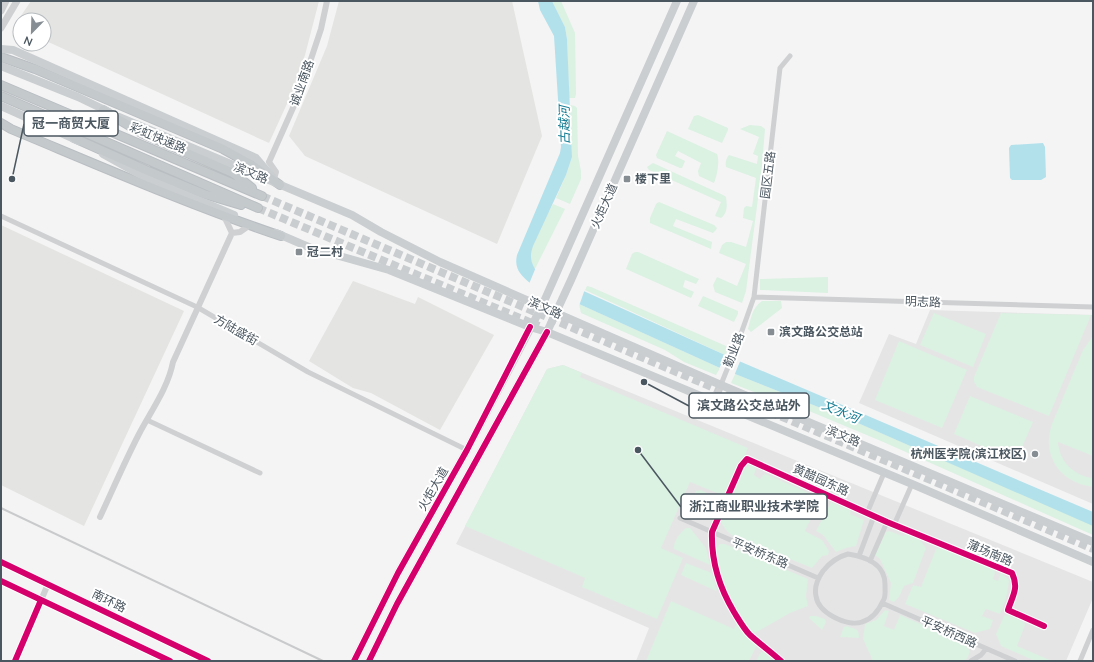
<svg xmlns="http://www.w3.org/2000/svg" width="1094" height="662" font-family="Mulish,'Noto Sans SC',sans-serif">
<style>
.commercial{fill:#e4e4e2}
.education{fill:#e6e5e6}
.green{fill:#dbf1e2}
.water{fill:#b2e1ec}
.pier{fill:#f4f4f4}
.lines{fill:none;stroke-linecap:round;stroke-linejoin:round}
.trunk-tunnel{stroke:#cacdcf;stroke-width:8;stroke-dasharray:8 4;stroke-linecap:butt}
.trunk-casing{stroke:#b9bec2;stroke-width:10}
.minor{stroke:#ced0d2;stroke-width:5}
.tertiary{stroke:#ced0d2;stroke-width:6}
.secondary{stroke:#ced0d2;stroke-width:7}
.primary{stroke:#caced0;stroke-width:8}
.trunk{stroke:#c4c9cc;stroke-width:8}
.rail{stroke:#c9cacc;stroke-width:2}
.cycleway-casing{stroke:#fff;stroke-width:8}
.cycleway{stroke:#d6006c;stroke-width:6}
.poi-dot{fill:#868e94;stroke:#fff;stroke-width:1.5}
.labels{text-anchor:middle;stroke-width:4;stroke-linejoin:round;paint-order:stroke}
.street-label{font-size:12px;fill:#4b5760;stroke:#fff}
.poi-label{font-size:12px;font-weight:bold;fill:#4b5760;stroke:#fff;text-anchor:start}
.water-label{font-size:13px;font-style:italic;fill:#147b92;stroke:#fff}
.leader{fill:none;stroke:#4b5760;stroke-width:1.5}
.callout-dot{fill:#4b5760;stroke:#fff;stroke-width:1.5}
.callout{fill:#fff;stroke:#4b5760;stroke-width:1.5}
.callout-label{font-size:13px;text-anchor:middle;font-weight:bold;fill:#4b5760}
</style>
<rect width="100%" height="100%" fill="#f4f4f4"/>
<path class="commercial" d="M31 1H319L305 55 291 95 269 143 44 40V20H20V29L14 26Z
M339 1H512L542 136 497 244 305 156 289 136 327 46Z
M1 225 184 311 84 526 1 485Z
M353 281 415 304 418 297 494 335 440 430 371 393 353 388 309 361Z"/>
<path class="education" d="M930 310 1093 315V504L859 403 889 334 916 344Z
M563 365 1093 582V598L1066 661H636L649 628 456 544 547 369Z"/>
<path class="green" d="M552 1H561L575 33 576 94 575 98H569L567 39 565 27Z
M570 105 575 106 577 108 578 156 581 171V179L570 204 556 198 566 175 572 157Z
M698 115 728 128V130L722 143 688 129 694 116Z
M750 125 761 126 765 129 761 175 746 291 742 303 715 292 713 285 717 277 737 286 746 264 719 253 722 245 726 242H731L746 247 753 221 743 218 744 208 746 206 752 207 756 178 726 167C725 164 726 158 729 155L757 164 758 156 753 154 759 137 740 129Z
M667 131 717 154C720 161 717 176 714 183L699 176 698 171 701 163 678 151 675 156 685 161 682 168H680L657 158 656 155Z
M653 163 723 195 726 197C727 205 728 213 721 218L715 216 721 202 649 170 647 167Z
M659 202 714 225 717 228 715 231 713 233 676 219 673 226 712 242 711 249 650 223V218L656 204Z
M553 204 565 209 535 269C533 266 531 262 530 257 529 246 547 215 553 204Z
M635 252H638L699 279 696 284 685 280 683 287 694 292 691 298 626 269 632 254Z
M828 277V293L760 290V279Z
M587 286 591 287 726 346 728 350 725 355 585 290Z
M703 296 738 311V314L734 322 698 306Z
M762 301H781L782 308 751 332 748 329C751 318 752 308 762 301Z
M579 304 720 368 716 375 684 362 665 350 581 313Z
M934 313 986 334 973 367 920 345Z
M1001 313 1091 315 1049 416 977 387 974 382V377Z
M1093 336V456L1058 442C1059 461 1074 476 1093 478V487C1060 483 1041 456 1052 424L1083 350Z
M899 341 967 370 942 428 875 400Z
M563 365 582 373 580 377 748 448 727 497 690 482 661 548 683 558 657 619 582 587 585 578 465 526 547 369Z
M735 374 851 420 1093 525V535L881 441 809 411 787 405 731 383Z
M970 396 1033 422 1016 461 954 434Z
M750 465 756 468 754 475 760 479 764 474 768 475 818 497 819 502 805 531 822 540 829 551 828 555 822 556 812 568 733 536C727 532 725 529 721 522L723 516 741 470Z
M701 490 722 501 715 516C701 521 695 516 691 501L696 491Z
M831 502 851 511 850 514 864 520 856 546 846 548 836 552 823 535 816 531Z
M686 528H690L706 548 710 565 674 549C673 541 680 533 686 528Z
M889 531 903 536 906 534 920 540 926 548 913 583 904 586 899 597 894 602 889 600 891 583 880 559 875 555 886 532Z
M720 544H725L808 579 806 596 808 606 790 613 753 634 742 621 726 594 716 555V549Z
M941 548 994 569 995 573 993 579 998 581 1001 573 1009 580C1008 593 1005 603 1000 614L986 609 982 616 993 620 990 629 975 633 905 604 913 585 921 587 936 549Z
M686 563 712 573 717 590 716 591 681 575Z
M671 601 734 629 737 623 757 645 749 661H646Z
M885 610 889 611 884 626 894 630 900 615 962 642 970 651 968 657 965 661H873L863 639 865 624 876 620Z
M1008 615 1024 622 1025 625 1017 646 1052 661H1035L1001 646 996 634 1004 616Z
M810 616H816L825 619 826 622 822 630 809 618Z
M847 626C856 630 859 627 859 638L840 637 844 627Z
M761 652H767L776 661H756Z"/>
<path class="water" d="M538 1H552L565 27 567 39 572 157 566 175 533 246C530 255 530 260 535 269L725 355 1093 512V526L851 420 720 368 579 304 530 283C520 275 514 268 517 255L560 153 561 147 554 36 540 10Z
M1043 143 1045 147 1046 177 1041 180H1012L1010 178 1009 148 1011 145Z"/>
<path class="pier" d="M536 267 585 289 579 306 529 284Z
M726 353 741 359 734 376 719 369Z"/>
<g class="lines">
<path class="trunk-tunnel" d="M262 196 1093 549
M258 208 539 326"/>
<g class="trunk-casing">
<path id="trunk" d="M1 57 35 69 223 149 252 165 280 185
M1 85 262 196
M1 96 258 208
M103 110 143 134 233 173 252 188
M1 123 11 129C100 166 189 205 281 236
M74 138 148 171 204 194 241 205"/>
</g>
<path class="minor" d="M1 216 197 307 308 372 467 450
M754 297 1093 307
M714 402 738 342 754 297 780 68 790 56
M147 420 260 473
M867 513 884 473
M680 518 818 578
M894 525 912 484
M848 554C867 557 886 564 885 586 885 591 886 597 883 601 879 610 872 619 862 622 847 627 818 613 816 596 814 587 818 578 823 571 830 562 837 557 848 554Z
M859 556 874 516
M870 561 887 522
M882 603 1015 661
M781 661C771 652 760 644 750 635 744 629 739 620 734 612 719 587 711 562 712 532L741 466 747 459 887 522 1012 573C1019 588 1013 595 1008 610L1044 626
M971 661 981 655 986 649
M1080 661 1093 630"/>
<path class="tertiary" d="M269 162 300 92 321 29 327 1
M269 162 276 172 274 179
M232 233 240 232 250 225
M100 517C113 489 125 461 139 434 151 411 168 388 173 362L232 233 224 216
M15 661 48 584"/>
<path class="secondary" d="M1 11 6 1
M1 28 17 1
M1 562 208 661
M1 581 170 661"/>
<path class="primary" d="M1 49 13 50 256 158 274 179
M1 66 78 97 109 112
M1 106 79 141
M119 117 352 215 381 232 440 262 721 385 1093 542
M103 154 148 179 234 215
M276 233 311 248 389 270 530 327 547 332 912 484 1093 562
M354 661 398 573 467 450 542 306 677 1
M369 661 397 604 547 332 571 280 694 1"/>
<use href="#trunk" class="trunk"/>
<path class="rail" d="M1 508 323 661"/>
<g class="cycleway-casing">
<path id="cycleway" d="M1 562 208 661
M1 581 170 661
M15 661 41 600
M354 661 398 573 467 450 530 327
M369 661 397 604 547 332
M781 661C771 652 760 644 750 635 744 629 739 620 734 612 719 587 711 562 712 532L741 466 747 459 887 522 1012 573C1019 588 1013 595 1008 610L1044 626"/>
</g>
<use href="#cycleway" class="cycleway"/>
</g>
<g class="poi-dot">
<rect x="623" y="175" width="8" height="8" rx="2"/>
<rect x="295" y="248" width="8" height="8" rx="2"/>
<rect x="767" y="328" width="8" height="8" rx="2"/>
<circle cx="1035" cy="454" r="4"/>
</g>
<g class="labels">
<g class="street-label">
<text transform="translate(302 83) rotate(-70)" y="4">诚业南路</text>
<text transform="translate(158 138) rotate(23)" y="4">彩虹快速路</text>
<text transform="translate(251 173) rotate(23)" y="4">滨文路</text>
<text transform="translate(768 175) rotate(-83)" y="4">园区五路</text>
<text transform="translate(604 206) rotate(-66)" y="4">火炬大道</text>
<text transform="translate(923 302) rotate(2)" y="4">明志路</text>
<text transform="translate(545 308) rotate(24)" y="4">滨文路</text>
<text transform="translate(236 330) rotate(30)" y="4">方陆盛街</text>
<text transform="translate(734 350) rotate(-69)" y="4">勤业路</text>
<text transform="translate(843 436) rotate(23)" y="4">滨文路</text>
<text transform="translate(821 480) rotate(24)" y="4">黄醋园东路</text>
<text transform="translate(433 489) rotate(-60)" y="4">火炬大道</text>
<text transform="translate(760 553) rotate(23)" y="4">平安桥东路</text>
<text transform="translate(990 553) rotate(23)" y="4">蒲场南路</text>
<text transform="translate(109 601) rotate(26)" y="4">南环路</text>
<text transform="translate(949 632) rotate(24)" y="4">平安桥西路</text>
</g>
<g class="poi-label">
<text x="635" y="183">楼下里</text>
<text x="307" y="256">冠二村</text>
<text x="779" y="336">滨文路公交总站</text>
<text x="1027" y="458" text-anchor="end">杭州医学院(滨江校区)</text>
</g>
<g class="water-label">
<text transform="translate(564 125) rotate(-91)" y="5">古越河</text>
<text transform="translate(841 411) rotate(23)" y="5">文水河</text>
</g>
</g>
<path class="leader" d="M12 179L24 124M644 382L689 406M638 450L681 507"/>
<g class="callout-dot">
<circle cx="12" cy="179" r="4"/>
<circle cx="644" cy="382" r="4"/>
<circle cx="638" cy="450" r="4"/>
</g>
<g class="callout">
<rect x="24" y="111" width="94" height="25" rx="4"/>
<rect x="689" y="393" width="120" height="25" rx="4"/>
<rect x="681" y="494" width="146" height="25" rx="4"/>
</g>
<g class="callout-label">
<text x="71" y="128">冠一商贸大厦</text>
<text x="749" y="410">滨文路公交总站外</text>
<text x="754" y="511">浙江商业职业技术学院</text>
</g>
<rect width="1094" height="662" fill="none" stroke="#4b5760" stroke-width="4"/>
<g transform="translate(32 32) rotate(203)"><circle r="19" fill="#ffffff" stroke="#b7bcbf"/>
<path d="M0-3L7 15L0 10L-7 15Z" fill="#868e94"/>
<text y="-6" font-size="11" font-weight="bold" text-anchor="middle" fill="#4b5760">N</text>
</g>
</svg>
